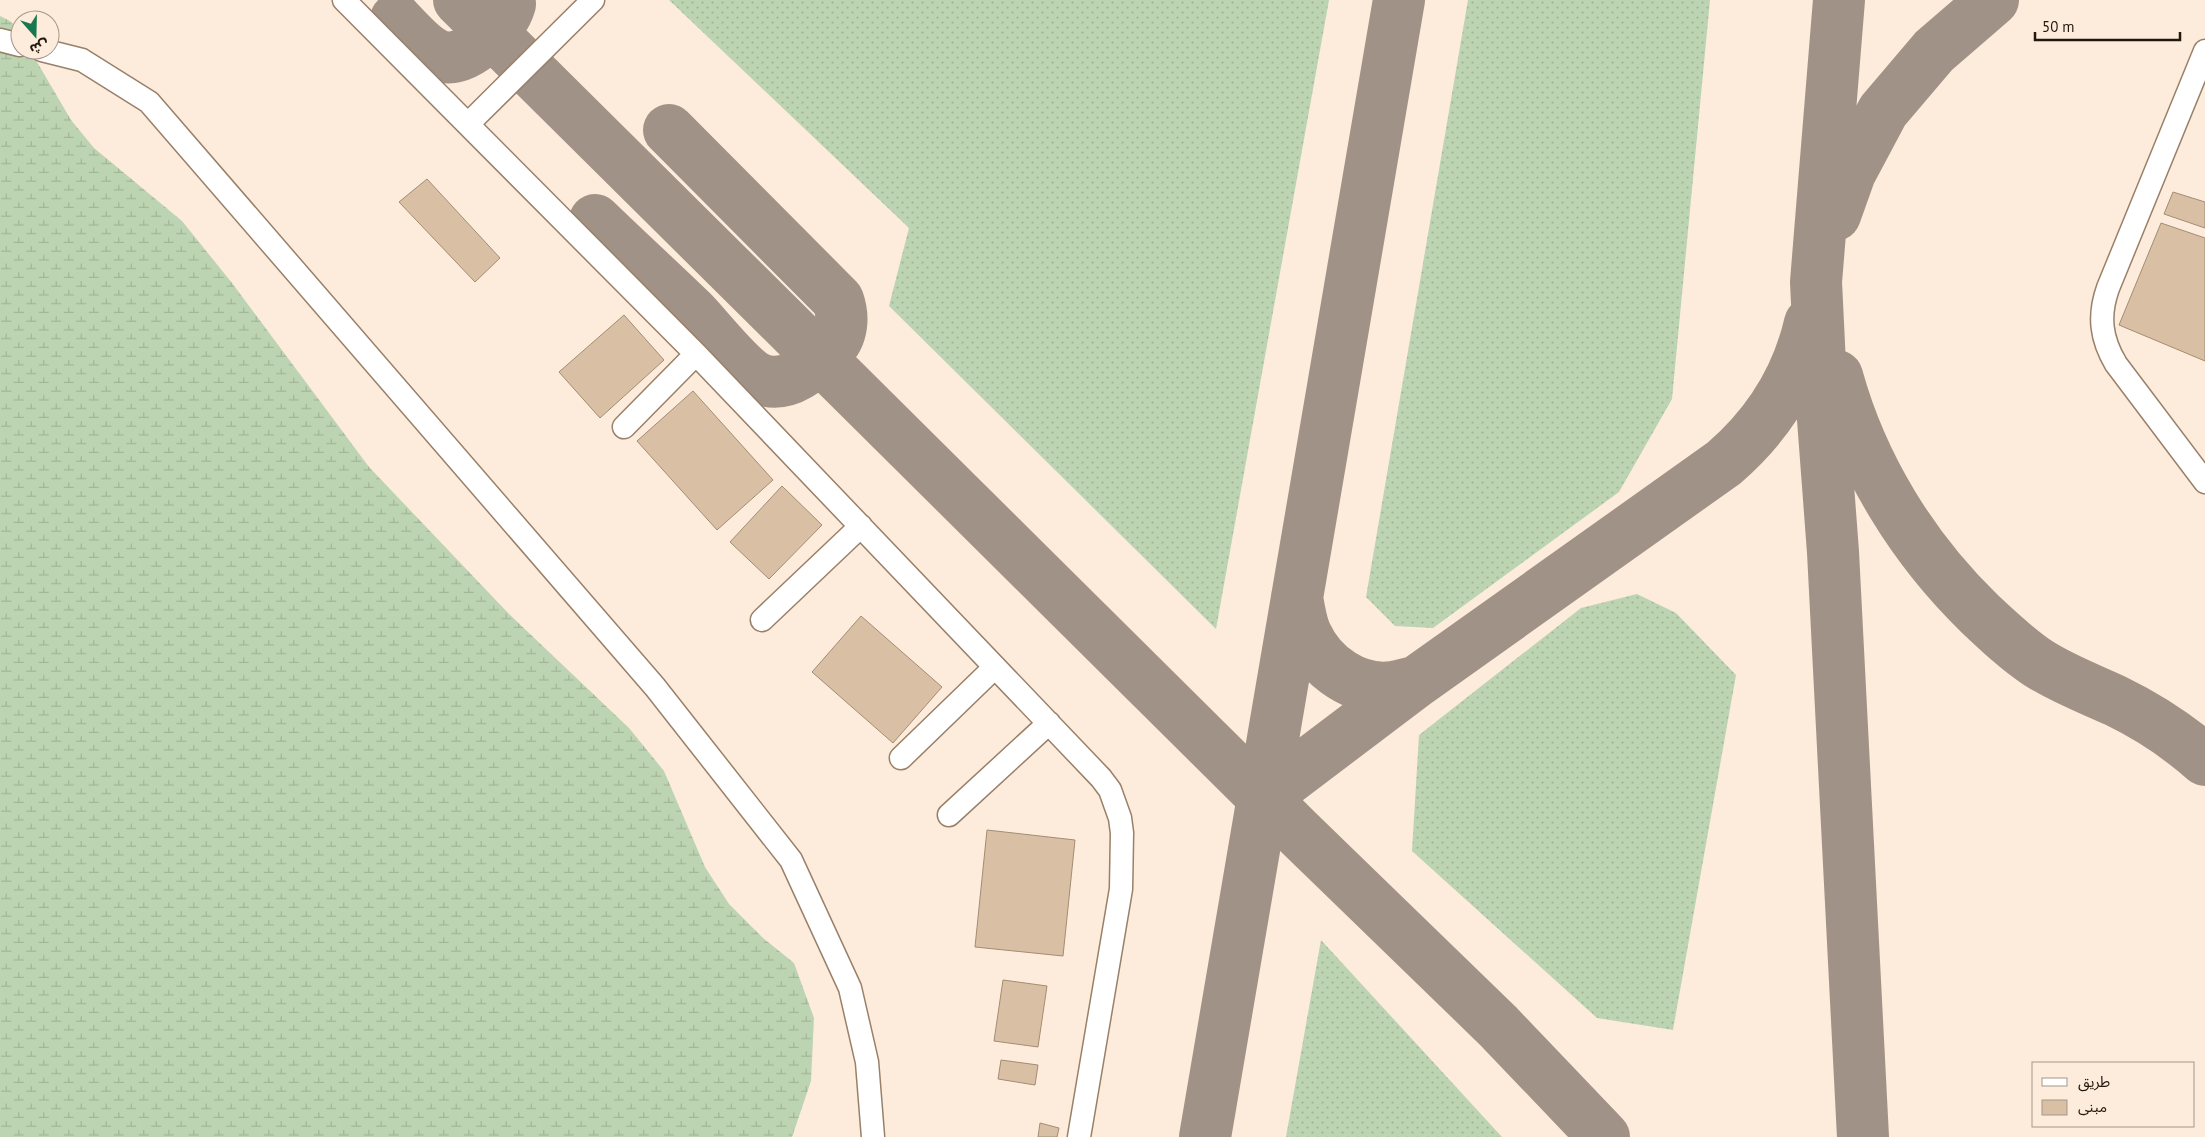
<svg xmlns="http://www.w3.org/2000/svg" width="2205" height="1137" font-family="'PT Sans','Noto Sans Arabic',sans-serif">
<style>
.grass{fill:url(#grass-dots)}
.wetland{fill:url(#wetland-marsh)}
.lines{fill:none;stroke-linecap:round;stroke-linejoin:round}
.taxiway{stroke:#a09286;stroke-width:52}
.building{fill:#d9c0a5;stroke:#a48c72}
.minor-casing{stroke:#998068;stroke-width:25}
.minor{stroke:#fff;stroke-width:22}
</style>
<defs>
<pattern id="grass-dots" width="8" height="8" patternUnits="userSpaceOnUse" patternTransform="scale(1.25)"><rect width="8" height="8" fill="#bdd4b2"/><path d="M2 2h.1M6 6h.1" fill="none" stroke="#a2b598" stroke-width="1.8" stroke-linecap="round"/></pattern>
<pattern id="wetland-marsh" width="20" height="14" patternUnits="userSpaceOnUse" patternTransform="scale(1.25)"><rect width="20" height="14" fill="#bdd4b2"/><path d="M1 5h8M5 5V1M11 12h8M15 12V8" fill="none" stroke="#a2b598"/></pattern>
</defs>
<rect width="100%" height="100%" fill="#fdebdc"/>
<path class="grass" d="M669 0H1329L1216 629 889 306 909 228Z
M1468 0H1710L1672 399 1619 492 1433 628 1395 626 1366 597Z
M1637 594 1676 613 1736 675 1673 1030 1597 1018 1412 851 1419 735 1581 608Z
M1321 940 1502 1137H1286Z"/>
<path class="wetland" d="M0 16C20 25 20 29 20 50H30L71 120 94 148 182 221 232 283 369 467 509 614 629 728 664 771 705 867 729 904 763 938 794 963 814 1018 811 1081 792 1137H0Z"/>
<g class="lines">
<path class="taxiway" d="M459 0 1299 833 1498 1026 1604 1137
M1839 0 1816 282 1822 406 1833 552 1863 1137
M396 19C427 52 445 76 486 38 497 27 506 18 510 4
M1835 215 1850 173 1883 111 1934 51 1993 0
M595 220C627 251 660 281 692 312 709 329 745 378 767 381 793 386 812 365 829 349 843 336 844 317 838 300L669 130
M1837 376C1862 467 1913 549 1980 614 1998 631 2017 649 2038 663 2063 679 2090 689 2116 701 2147 716 2179 737 2205 760
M1297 597C1299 609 1301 623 1306 634 1321 667 1356 692 1393 687 1401 686 1409 683 1416 682
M1264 797 1416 682 1724 463C1768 425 1797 380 1810 323
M1205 1137 1399 0"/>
</g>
<path class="building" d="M427 179 500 258 475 282 399 202Z
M2173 192 2205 202V228L2164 214Z
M2161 223 2205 238V361L2119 325Z
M624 315 664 360 600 418 559 372Z
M693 391 773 480 717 530 637 441Z
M782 486 822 525 769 579 730 542Z
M861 616 942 687 893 743 812 672Z
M987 830 1075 840 1063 956 975 947Z
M1003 980 1047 986 1038 1047 994 1041Z
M1001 1060 1038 1065 1035 1085 998 1079Z
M1040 1123 1059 1128 1057 1137H1038Z"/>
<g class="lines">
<g class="minor-casing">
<path id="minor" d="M344 0 696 354 1101 778 1110 790 1120 818 1122 833 1121 889 1079 1137
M0 40 20 45
M42 50 82 60 149 102 655 687 791 860 850 988 867 1062 873 1137
M2205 51 2108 288C2098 316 2101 339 2116 364L2205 482
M468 124 593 0
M624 427 696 354
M762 620 861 526
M901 758 995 667
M949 815 1049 723"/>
</g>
<use href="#minor" class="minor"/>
</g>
<rect x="2032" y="1062" width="162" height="65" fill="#fdebdc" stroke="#a5978a"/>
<rect x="2042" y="1078" width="25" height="8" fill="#ffffff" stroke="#a5978a"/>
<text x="2078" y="1087" font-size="15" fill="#22180f">طريق</text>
<rect x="2042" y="1100" width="25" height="15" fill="#d9c0a5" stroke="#a5978a"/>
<text x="2078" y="1112" font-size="15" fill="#22180f">مبنى</text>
<g transform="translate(35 35) rotate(160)"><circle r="24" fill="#fdebdc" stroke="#a5978a"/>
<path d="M0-4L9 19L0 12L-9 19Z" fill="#17784f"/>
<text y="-8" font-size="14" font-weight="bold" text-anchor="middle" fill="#22180f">ش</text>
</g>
<path d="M2035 32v8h145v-8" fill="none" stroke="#22180f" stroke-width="2.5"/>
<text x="2042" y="32" font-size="15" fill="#22180f" stroke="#fdebdc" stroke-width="4" paint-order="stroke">50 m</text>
</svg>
